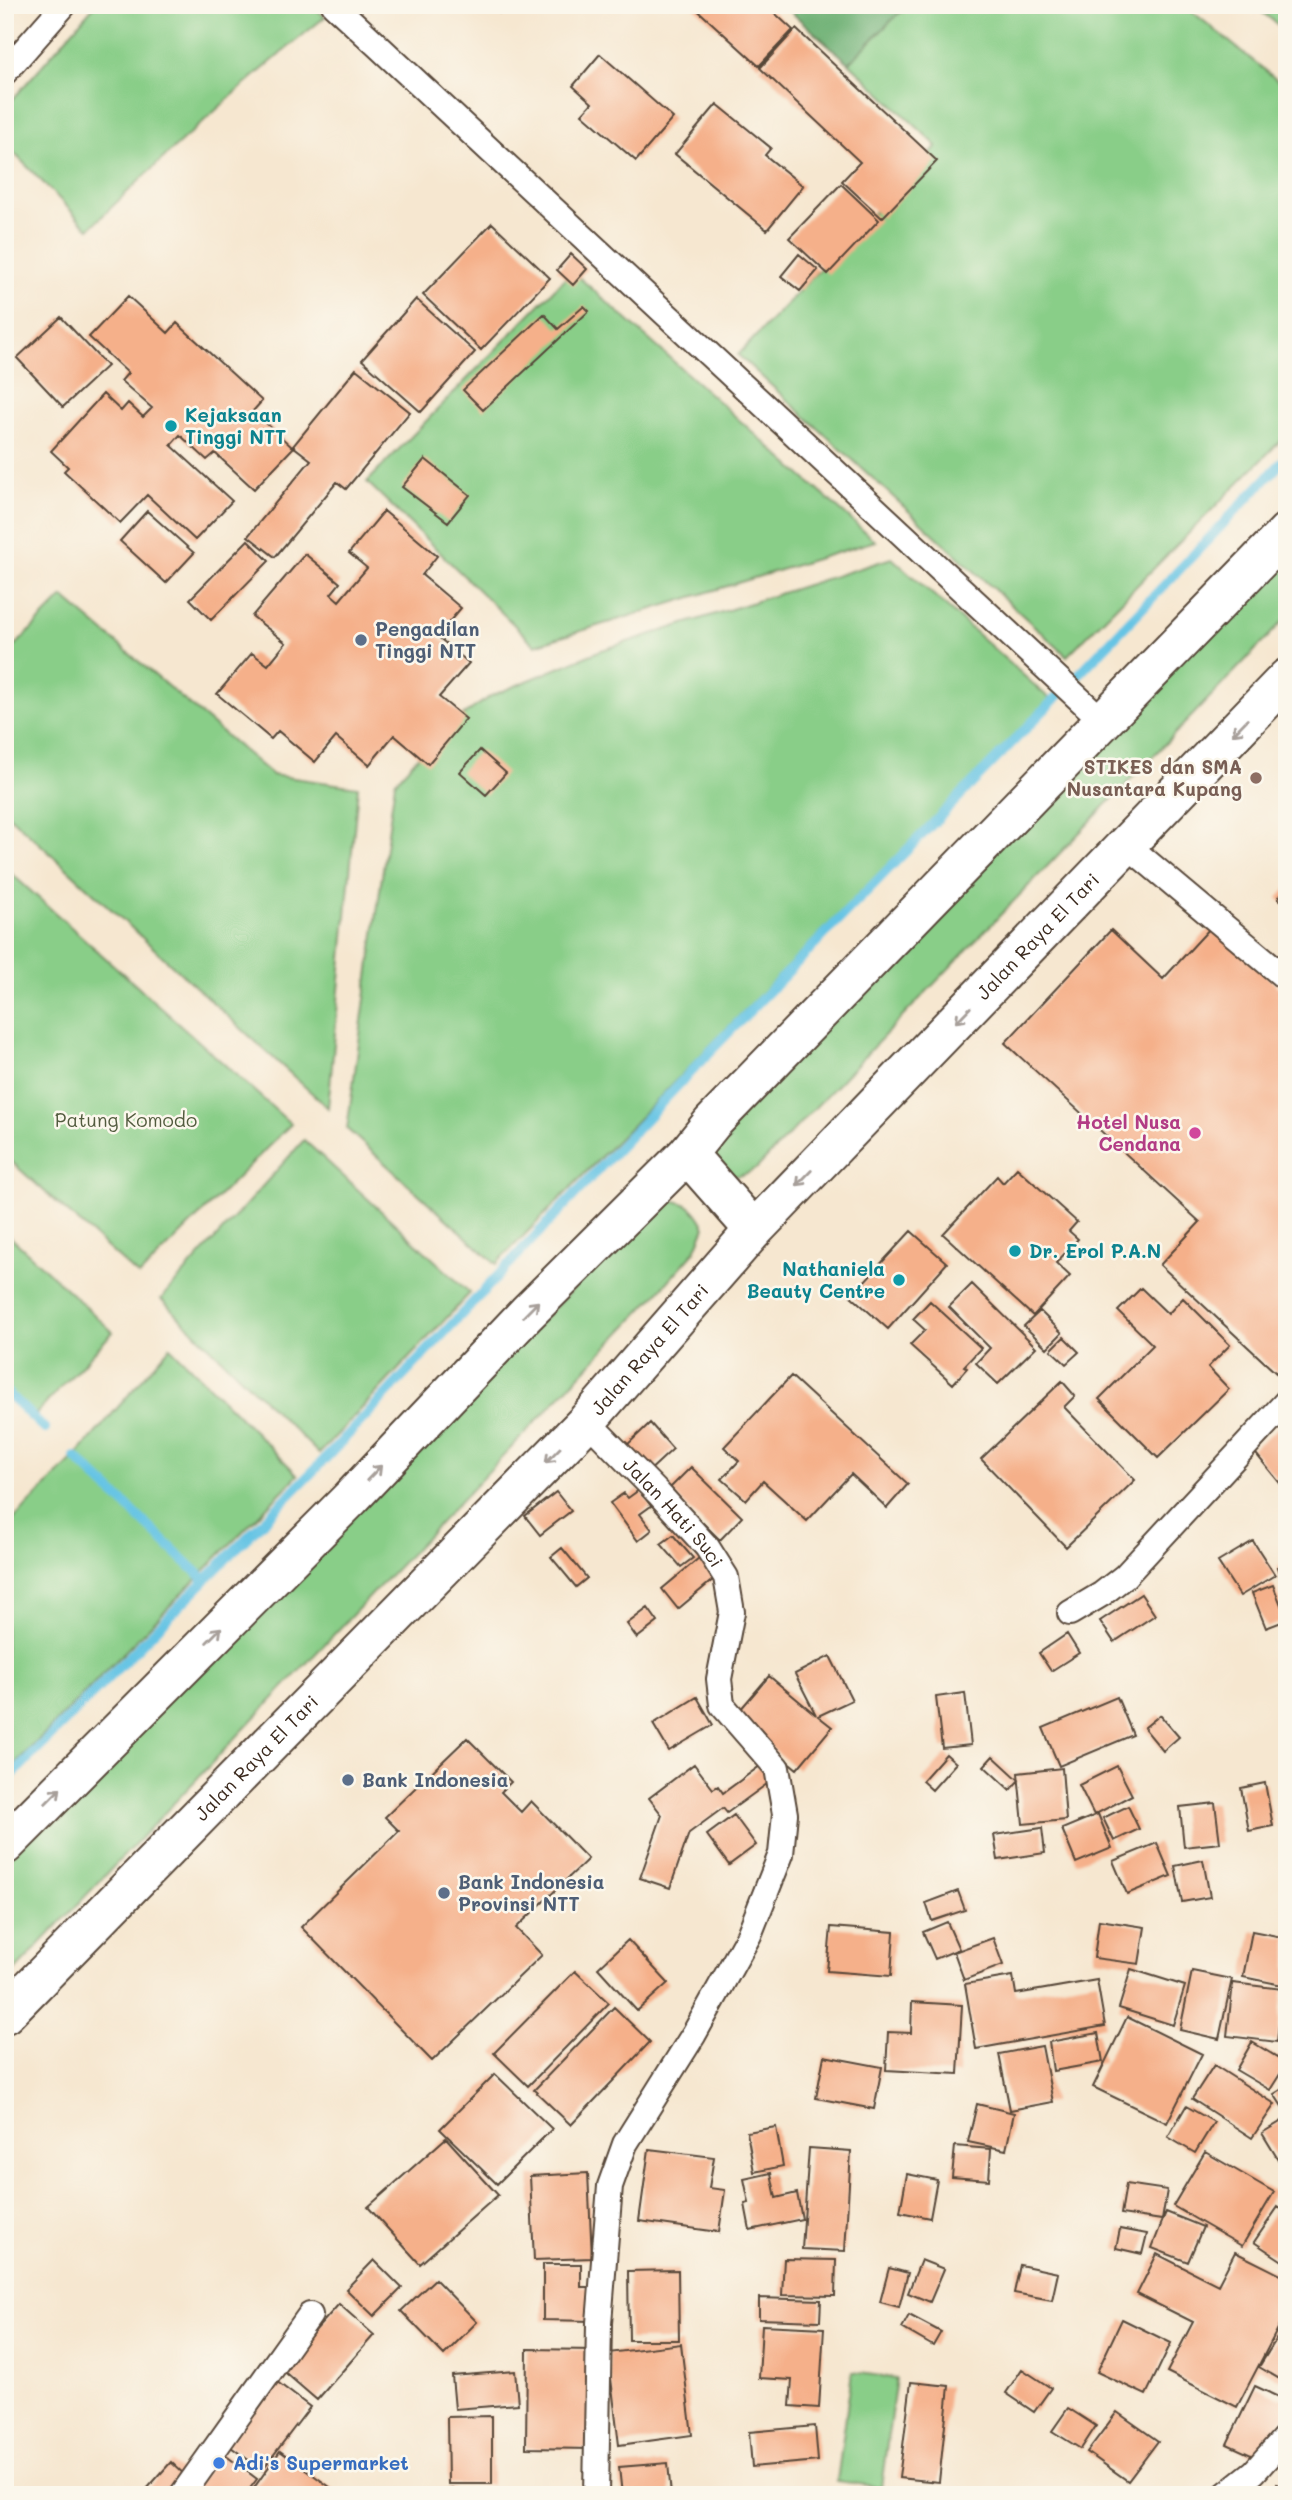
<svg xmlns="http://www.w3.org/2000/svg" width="1292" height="2500" font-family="Mali,sans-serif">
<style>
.green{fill:#89ce88;stroke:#627c53;stroke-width:2}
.forest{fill:#6eb174;stroke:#546e49;stroke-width:2}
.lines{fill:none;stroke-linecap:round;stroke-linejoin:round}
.stream{stroke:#66c4e4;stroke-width:10}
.building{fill:#f5b08a}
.street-casing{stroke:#574639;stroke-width:28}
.primary-casing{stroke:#574639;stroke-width:42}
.street{stroke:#fff;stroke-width:24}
.primary{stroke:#fff;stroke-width:38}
.oneway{stroke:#a79f9a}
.culture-dot{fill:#0f9aa8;stroke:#fbf7ec;stroke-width:2.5}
.service-dot{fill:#5c6f8a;stroke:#fbf7ec;stroke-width:2.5}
.education-dot{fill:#8d6e63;stroke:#fbf7ec;stroke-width:2.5}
.hotel-dot{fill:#d1479c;stroke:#fbf7ec;stroke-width:2.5}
.shop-dot{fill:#3f7fe0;stroke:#fbf7ec;stroke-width:2.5}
.labels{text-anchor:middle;stroke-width:5;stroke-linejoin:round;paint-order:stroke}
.culture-label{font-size:19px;font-weight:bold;fill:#0d838f;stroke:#fbf7ec;text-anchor:start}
.service-label{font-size:19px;font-weight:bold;fill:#4e5e75;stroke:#fbf7ec;text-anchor:start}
.education-label{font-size:19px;font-weight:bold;fill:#785e54;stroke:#fbf7ec;text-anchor:end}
.street-label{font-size:19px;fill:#3b2a1e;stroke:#fbf7ec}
.park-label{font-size:19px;fill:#525b3e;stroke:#fbf7ec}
.hotel-label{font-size:19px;font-weight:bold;fill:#b23c85;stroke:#fbf7ec;text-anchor:end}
.shop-label{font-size:19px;font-weight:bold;fill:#366cbe;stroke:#fbf7ec;text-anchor:start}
</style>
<rect width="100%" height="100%" fill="#fbf7ec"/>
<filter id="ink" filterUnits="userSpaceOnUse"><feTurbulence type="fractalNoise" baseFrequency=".0143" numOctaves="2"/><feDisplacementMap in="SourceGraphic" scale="14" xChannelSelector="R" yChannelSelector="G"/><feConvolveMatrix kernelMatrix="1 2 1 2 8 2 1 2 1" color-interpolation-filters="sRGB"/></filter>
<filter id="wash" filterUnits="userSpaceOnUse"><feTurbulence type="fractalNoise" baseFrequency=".00686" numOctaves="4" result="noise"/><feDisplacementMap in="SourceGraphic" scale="28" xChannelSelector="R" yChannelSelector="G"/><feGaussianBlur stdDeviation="1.57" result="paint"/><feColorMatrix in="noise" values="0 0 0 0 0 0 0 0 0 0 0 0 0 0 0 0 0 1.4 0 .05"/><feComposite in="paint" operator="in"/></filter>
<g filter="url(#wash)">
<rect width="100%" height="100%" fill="#f6e7d0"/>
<path class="green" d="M95 5H312L325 17C242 84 165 155 89 229L5 144V108Z
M912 5H1184L1287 88V434L1067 656 738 355 937 146 849 63 897 15Z
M1253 5H1287V32Z
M572 271 875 541 535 645 367 482Z
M1287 550V617L757 1168C742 1177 733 1179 717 1171L708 1143Z
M892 558 1050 699 496 1264 347 1129 395 782 441 731 491 696 599 651Z
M63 597 272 775 358 787 328 1108 5 812V656Z
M5 868 291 1124 139 1276 5 1156Z
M304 1140 470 1293 319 1454 161 1299Z
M663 1198C687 1203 694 1205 705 1227L695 1251 657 1294 5 1981V1861Z
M5 1232 113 1332 34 1416 5 1389Z
M170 1347 298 1475 5 1774V1528L75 1457Z
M852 2372 896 2378 881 2487 837 2481Z"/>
<path class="forest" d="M783 5H912L897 15 849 63Z"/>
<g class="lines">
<path class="stream" d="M5 1391 45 1429
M75 1457 205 1580
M5 1782 325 1459 697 1065 1085 668 1287 457"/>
</g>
<g id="blocks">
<path class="building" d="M490 5H505L499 13Z
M692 5H766L793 30 759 66Z
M796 29 937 161 882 218 842 181 860 162 760 68Z
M600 54 673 118 636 161 582 114 592 103 573 86Z
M717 104 771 148 765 155 803 186 767 230 675 154Z
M841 184 879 220 828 274 789 238Z
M492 223 550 278 481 350 423 295Z
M571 254 587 269 573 285 557 270Z
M799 254 818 270 800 291 781 276Z
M128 296 168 333 177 323 262 401 253 411 293 448 254 489 215 453 207 460 180 435 171 445 232 501 195 540 147 495 120 523 64 471 68 467 51 451 103 394 121 411 128 403 143 417 152 408 121 381 128 373 89 337Z
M416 299 475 352 421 412 362 360Z
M584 306 589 311 483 410 463 390 544 314 558 329Z
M61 317 107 366 63 407 17 358Z
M356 369 410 412 346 489 337 482 275 557 248 536 311 460 293 446Z
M425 459 470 495 448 522 402 487Z
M147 511 194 553 166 583 120 541Z
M384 511 437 556 422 575 461 608 437 636 469 663 439 697 466 719 428 764 394 735 369 765 336 737 315 762 278 731 271 739 217 694 252 653 268 665 286 643 252 616 305 554 340 583 331 594 339 601 367 568 349 553Z
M248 540 269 561 211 620 190 599Z
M480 750 506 773 486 795 460 772Z
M1287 888V906L1278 898Z
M1212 926 1287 995V1362L1276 1373 1160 1265 1200 1222 1005 1043 1111 930 1163 979Z
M1017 1168 1077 1222 1069 1231 1078 1239 1056 1263 1070 1276 1033 1316 943 1234 997 1176 1003 1183Z
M911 1231 947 1263 888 1329 851 1296Z
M972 1284 1036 1347 998 1384 976 1363 990 1348 949 1307Z
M1141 1288 1168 1314 1183 1298 1230 1345 1208 1367 1229 1389 1158 1458 1099 1399 1153 1345 1118 1311Z
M930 1301 981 1348 964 1366 967 1368 953 1384 910 1345 925 1330 913 1319Z
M1040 1311 1062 1333 1047 1348 1024 1326Z
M1064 1337 1079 1352 1066 1364 1051 1350Z
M791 1376 908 1484 887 1508 851 1474 807 1521 763 1481 746 1500 722 1479 739 1461 724 1447Z
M1062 1381 1075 1396 1064 1407 1135 1480 1066 1547 981 1459Z
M1287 1421V1492L1252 1449Z
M650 1423 673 1449 646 1474 623 1449Z
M691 1467 742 1517 720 1540 669 1489Z
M639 1490 651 1506 640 1514 652 1530 638 1541 610 1503 624 1493 628 1498Z
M556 1492 571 1511 540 1535 525 1516Z
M673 1535 693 1558 681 1567 661 1544Z
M1253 1541 1275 1575 1240 1596 1218 1562Z
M562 1548 587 1578 576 1587 551 1557Z
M705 1553 721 1573 678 1609 662 1589Z
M1287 1564V1594H1286L1277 1567Z
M1273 1585 1287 1620 1266 1628 1252 1593Z
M1141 1594 1155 1615 1114 1642 1100 1621Z
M648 1608 658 1622 637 1638 627 1624Z
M1067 1634 1079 1653 1051 1671 1039 1653Z
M830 1656 852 1700 818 1716 832 1727 797 1769 734 1717 769 1676 816 1715 795 1674Z
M965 1693 971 1745 942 1748 936 1697Z
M697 1697 713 1725 669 1751 653 1724Z
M1117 1697 1133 1735 1059 1766 1043 1728Z
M1160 1715 1179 1737 1163 1751 1144 1728Z
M467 1738 511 1782 501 1792 521 1812 531 1801 588 1859 516 1928 542 1955 432 2061 301 1927 399 1831 385 1817Z
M946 1754 956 1763 932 1790 922 1781Z
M993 1756 1019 1780 1010 1790 984 1766Z
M694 1764 713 1789 718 1786 723 1793 760 1766 771 1781 727 1813 723 1808 689 1833 670 1888 640 1878 662 1815 649 1798Z
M1117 1766 1132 1795 1094 1815 1079 1785Z
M1062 1768 1066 1820 1023 1824 1018 1773Z
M1265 1783 1273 1826 1249 1831 1241 1788Z
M1215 1803 1220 1843 1184 1847 1180 1807Z
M1128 1806 1139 1829 1114 1841 1103 1818Z
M1098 1814 1112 1848 1076 1863 1062 1829Z
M734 1815 756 1845 729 1865 707 1835Z
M1042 1828 1045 1853 998 1860 994 1835Z
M1157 1843 1171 1876 1127 1894 1113 1861Z
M1203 1860 1210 1897 1182 1902 1175 1866Z
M958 1891 965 1910 932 1921 926 1903Z
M1099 1920 1145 1927 1139 1964 1094 1958Z
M947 1922 959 1949 935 1959 923 1932Z
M831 1927 894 1932 891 1976 827 1971Z
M1252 1931 1287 1938V1986L1243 1977Z
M993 1938 1003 1965 964 1980 954 1952Z
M628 1940 668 1983 637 2011 598 1968Z
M1131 1969 1185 1986 1173 2025 1119 2008Z
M575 1971 609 2003 528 2086 494 2053Z
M1192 1971 1232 1979 1219 2039 1180 2030Z
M1013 1976 1016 1994 1097 1980 1105 2026 976 2049 965 1984Z
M1233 1983 1283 1989 1277 2042 1227 2036Z
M912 2002 962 2005 958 2074 886 2070 888 2032 911 2033Z
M614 2007 650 2042 571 2125 534 2090Z
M1127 2017 1202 2054 1167 2123 1093 2087Z
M1098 2033 1103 2062 1053 2071 1049 2042Z
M1252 2042 1287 2063 1270 2090 1236 2070Z
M1042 2046 1053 2102 1010 2110 999 2054Z
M824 2056 882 2067 874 2109 816 2098Z
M1214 2065 1275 2104 1252 2138 1192 2099Z
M495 2074 552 2129 497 2184 440 2129Z
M1287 2086V2114L1274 2094Z
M977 2104 1014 2113 1006 2150 968 2142Z
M1186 2106 1214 2122 1195 2153 1168 2137Z
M1287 2118V2174L1262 2133Z
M776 2127 783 2166 754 2172 747 2132Z
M446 2138 498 2195 420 2264 368 2207Z
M955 2146 991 2149 989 2180 952 2177Z
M809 2148 851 2151 845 2251 802 2249Z
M649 2149 714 2157 709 2188 725 2190 719 2232 639 2221Z
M1205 2152 1274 2192 1242 2246 1173 2206Z
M588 2173 592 2258 534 2260 530 2176Z
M771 2173 776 2198 797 2193 802 2219 750 2230 745 2204 749 2203 744 2179Z
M907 2174 937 2180 930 2218 900 2212Z
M1126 2184 1167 2190 1162 2220 1121 2214Z
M1278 2207 1287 2213V2264L1254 2242Z
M1166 2212 1203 2227 1188 2262 1152 2248Z
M1120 2229 1147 2234 1142 2254 1116 2248Z
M1235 2252 1287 2278V2316L1285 2315 1237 2407 1167 2372 1193 2322 1137 2294 1157 2254 1218 2285Z
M784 2259 836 2260 835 2296 782 2295Z
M374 2260 402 2288 374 2316 346 2289Z
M921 2260 944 2269 930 2302 908 2293Z
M543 2264H581V2287H592V2321L543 2320Z
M1020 2265 1058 2273 1052 2300 1014 2293Z
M889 2268 908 2273 899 2307 880 2302Z
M678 2270 679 2340H629L628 2271Z
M435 2279 477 2322 444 2355 401 2311Z
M759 2298 821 2300 820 2321 759 2319Z
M339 2304 374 2335 317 2400 281 2369Z
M909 2315 941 2332 933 2346 902 2328Z
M1122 2319 1171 2343 1146 2395 1097 2372Z
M1287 2322V2378L1285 2382 1259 2367Z
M762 2325 824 2328 819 2408 790 2406 792 2380 759 2378Z
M681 2344 692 2435 619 2445 608 2353Z
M527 2349 595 2350 594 2449 526 2448Z
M1022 2369 1051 2388 1034 2412 1006 2393Z
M515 2371 518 2404 455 2409 452 2376Z
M276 2381 310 2407 262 2470 227 2444Z
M911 2382 949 2386 939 2482 899 2478Z
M1255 2386 1287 2401V2409L1262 2460 1227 2444Z
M1068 2408 1096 2426 1081 2449 1052 2431Z
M1117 2412 1158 2441 1128 2481 1087 2452Z
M492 2416V2484H448L447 2417Z
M815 2426 818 2461 752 2467 749 2432Z
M280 2451 341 2495H249Z
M221 2452 257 2479 245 2495H189Z
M171 2462 186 2476 170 2495H151L146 2490Z
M668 2463 671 2495H622L619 2467Z
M1277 2484 1287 2487V2495H1273Z
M454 2489 455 2495H429V2493Z"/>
</g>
</g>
<g filter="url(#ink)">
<use href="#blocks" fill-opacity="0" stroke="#574639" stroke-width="2"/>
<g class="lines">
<g class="street-casing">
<g id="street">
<path d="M334 5 1103 721"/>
<path d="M5 72 64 5"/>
<path d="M1127 845 1287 979"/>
<path id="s1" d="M587 1421 658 1493 707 1547 726 1577 732 1612 719 1679 722 1705 777 1768 785 1814 781 1854 749 1935 694 2034 625 2144 610 2186 599 2323 596 2495"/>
<path d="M1070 1613 1102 1594 1125 1576 1287 1401"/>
<path d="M182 2495 310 2315"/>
<path d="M1225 2495 1254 2472 1287 2435"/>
</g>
</g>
<g class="primary-casing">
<g id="primary">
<path d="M687 1154 754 1230"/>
<path d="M5 1845 351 1498 527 1313 687 1154 712 1123 1287 532"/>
<path id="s2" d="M5 2014 587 1421 754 1230 1287 678"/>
</g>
</g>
<use href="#street" class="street"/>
<use href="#primary" class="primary"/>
</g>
<defs><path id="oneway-shaft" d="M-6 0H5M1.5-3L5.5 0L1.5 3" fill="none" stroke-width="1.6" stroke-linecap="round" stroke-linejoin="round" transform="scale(1.75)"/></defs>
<g class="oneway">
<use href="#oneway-shaft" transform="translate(1240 727) rotate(134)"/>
<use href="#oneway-shaft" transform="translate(963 1015) rotate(134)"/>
<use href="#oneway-shaft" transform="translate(804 1178) rotate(134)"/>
<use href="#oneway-shaft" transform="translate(531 1309) rotate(-45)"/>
<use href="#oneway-shaft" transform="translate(553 1455) rotate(135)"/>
<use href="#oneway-shaft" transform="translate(374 1473) rotate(-46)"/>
<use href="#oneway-shaft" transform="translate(214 1635) rotate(-45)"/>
<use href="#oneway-shaft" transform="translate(53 1796) rotate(-45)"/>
</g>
</g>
<g class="culture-dot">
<circle cx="171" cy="426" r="7"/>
<circle cx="1015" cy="1251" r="7"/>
<circle cx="899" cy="1280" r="7"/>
</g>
<g class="service-dot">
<circle cx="361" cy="640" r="7"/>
<circle cx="348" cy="1780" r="7"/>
<circle cx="444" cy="1893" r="7"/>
</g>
<circle class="education-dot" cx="1256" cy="778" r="7"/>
<circle class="hotel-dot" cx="1195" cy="1133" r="7"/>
<circle class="shop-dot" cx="219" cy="2463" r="7"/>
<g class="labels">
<g class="culture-label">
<text x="185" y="422">Kejaksaan<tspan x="185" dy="22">Tinggi NTT</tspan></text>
<text x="1029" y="1258">Dr. Erol P.A.N</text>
<text x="885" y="1276" text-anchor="end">Nathaniela<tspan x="885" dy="22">Beauty Centre</tspan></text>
</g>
<g class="service-label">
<text x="375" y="636">Pengadilan<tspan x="375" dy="22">Tinggi NTT</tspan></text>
<text x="362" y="1787">Bank Indonesia</text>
<text x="458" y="1889">Bank Indonesia<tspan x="458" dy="22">Provinsi NTT</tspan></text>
</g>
<g class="education-label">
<text x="1242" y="774">STIKES dan SMA<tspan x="1242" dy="22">Nusantara Kupang</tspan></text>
</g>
<g class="street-label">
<text dy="7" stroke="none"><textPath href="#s2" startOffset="1493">Jalan Raya El Tari</textPath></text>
<text dy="7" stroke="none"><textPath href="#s2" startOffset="926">Jalan Raya El Tari</textPath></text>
<text dy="7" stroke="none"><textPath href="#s1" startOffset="126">Jalan Hati Suci</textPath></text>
<text dy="7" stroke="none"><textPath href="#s2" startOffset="359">Jalan Raya El Tari</textPath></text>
</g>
<g class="park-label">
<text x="126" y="1127">Patung Komodo</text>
</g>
<g class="hotel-label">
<text x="1181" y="1129">Hotel Nusa<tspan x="1181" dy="22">Cendana</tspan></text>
</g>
<g class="shop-label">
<text x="233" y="2470">Adi's Supermarket</text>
</g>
</g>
<rect width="1292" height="2500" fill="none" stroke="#fbf7ec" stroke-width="28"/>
</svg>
